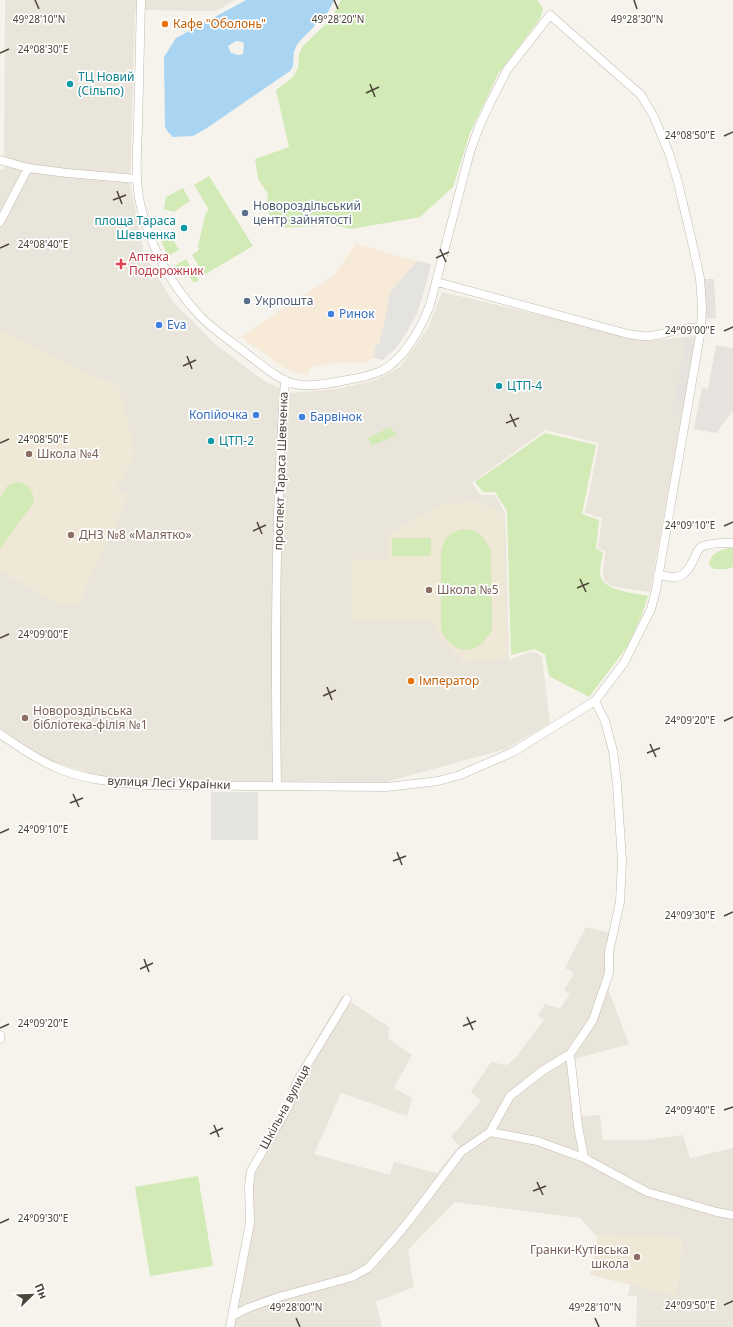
<svg xmlns="http://www.w3.org/2000/svg" width="733" height="1327" font-family="'Noto Sans',sans-serif">
<style>
.residential{fill:#eae5da}
.commercial{fill:#f7ead8}
.industrial{fill:#e6e2dd}
.education{fill:#efe8d6}
.green{fill:#d2eab5}
.parking{fill:#e5e3e0}
.water{fill:#a9d4f2;fill-rule:evenodd}
.lines{fill:none;stroke-linecap:round;stroke-linejoin:round}
.minor-casing{stroke:#c2bbae;stroke-width:9}
.minor{stroke:#fff;stroke-width:8}
.ticks{fill:none;stroke:#4b4439;stroke-width:1.5}
.food-dot{fill:#e8710a;stroke:#fff;stroke-width:1.5}
.culture-dot{fill:#0f9aa8;stroke:#fff;stroke-width:1.5}
.service-dot{fill:#5c6f8a;stroke:#fff;stroke-width:1.5}
.health-dot{fill:#e0444e;stroke:#fff;stroke-width:1.5}
.shop-dot{fill:#3f7fe0;stroke:#fff;stroke-width:1.5}
.education-dot{fill:#8d6e63;stroke:#fff;stroke-width:1.5}
.labels{text-anchor:middle;stroke-width:3.5;stroke-linejoin:round;paint-order:stroke}
.food-label{font-size:12px;fill:#c56008;stroke:#fff;text-anchor:start}
.culture-label{font-size:12px;fill:#0d838f;stroke:#fff;text-anchor:start}
.service-label{font-size:12px;fill:#4e5e75;stroke:#fff;text-anchor:start}
.health-label{font-size:12px;fill:#be3a42;stroke:#fff;text-anchor:start}
.shop-label{font-size:12px;fill:#366cbe;stroke:#fff;text-anchor:start}
.education-label{font-size:12px;fill:#785e54;stroke:#fff;text-anchor:start}
.street-label{font-size:12px;fill:#4b4439;stroke:#fff}
.ticks-label{font-size:10px;text-anchor:middle;fill:#4b4439;stroke:#fff;stroke-width:3.5;stroke-linejoin:round;paint-order:stroke}
</style>
<rect width="100%" height="100%" fill="#f6f3ec"/>
<path class="residential" d="M5 0H236L216 11 135 10 130 183 144 254 173 302 214 343 264 381 292 393 337 389 376 380 400 367 428 328 442 292 649 341 696 336 650 592 611 586 605 581 603 574 605 551 598 549 602 518 585 513 599 443 545 430 472 483 480 495H495L505 513 509 660 529 652 537 653 542 657 550 723 506 749 386 782 155 781 112 779 51 762 0 729V169H4Z
M586 927 616 934 612 954 613 970 608 989 629 1044 575 1059 581 1116 600 1115 603 1140H647L683 1135 690 1158 733 1148V1327H636L637 1296H628L638 1243 600 1240 580 1218 455 1202 408 1250 414 1287 376 1302 382 1327H225L246 1227 245 1174 284 1106 291 1083 342 996 389 1027 388 1038 412 1055 394 1088 412 1098 407 1116 341 1093 314 1154 390 1175 394 1162 437 1173 459 1146 451 1137 481 1101 471 1092 491 1062 507 1065 515 1058 544 1020 538 1016 545 1004 560 1009 570 994 564 990 574 973 565 968Z"/>
<path class="commercial" d="M356 244 417 261 391 291 379 344H376L373 358 370 359 369 363H335L310 367 308 375 296 373 283 367 248 342 242 336 334 275Z"/>
<path class="industrial" d="M704 279H714L716 318 706 319Z
M686 337 695 339 682 411 673 410Z
M716 345 733 348V411L716 433 694 429 702 388 708 389Z"/>
<path class="education" d="M0 329 78 369 119 386 135 453 116 489 128 496 79 603 63 606 0 571Z
M477 502 503 514 507 658 464 662 441 639 432 621H352V559H388L389 534 446 503Z
M598 1234 683 1238 677 1296 590 1275Z"/>
<path class="green" d="M341 0H537L543 9 540 19 498 74 470 133 453 187 420 217 351 229 333 225 279 228 266 209 268 194 258 179 255 159 289 147 276 90 293 77 298 68 299 54 303 46 332 18Z
M209 176 253 246 204 275 192 255 199 250 198 246 206 212 209 210 194 185Z
M183 188 190 201 174 212 164 209 166 197Z
M161 230 170 234 179 250 168 256 158 234Z
M186 259 199 280 194 283 185 271 176 269 174 266Z
M390 427 397 435 372 446 368 438Z
M545 433 596 445 582 514 599 520 596 549 603 552C602 559 600 567 600 574 602 591 634 593 648 596L642 615 627 647 589 697 549 676 545 654 534 649 511 655 507 511 495 492H483L475 482Z
M17 482C29 484 35 491 33 503L0 549V497L8 485Z
M464 529C479 530 486 538 491 551L492 629C480 656 453 657 441 630V552C443 538 451 531 464 529Z
M392 538H431V556H392Z
M729 548H733V567L727 569H714L709 565C710 553 719 551 729 548Z
M198 1176 213 1266 150 1276 135 1187Z"/>
<path class="parking" d="M417 261 431 264 427 281 418 311 407 332 396 348 383 360 373 358 376 344H379L391 291Z
M211 792H258V840H211Z"/>
<path class="water" d="M246 0H334L328 12 298 43 294 51 293 66 290 71 207 128 193 136 173 137 168 132 165 127 164 57 176 38ZM236 41H239L244 43 243 54 238 55 231 53 228 46Z"/>
<g class="lines">
<g class="minor-casing">
<path id="minor" d="M0 160 28 168 67 173 137 179
M0 222 28 168
M437 282 628 334C635 335 643 337 650 336 668 334 683 325 701 329
M658 575C681 579 684 579 695 557 696 554 698 549 701 547 710 542 724 543 733 543
M0 734C18 746 36 759 55 767 83 780 115 782 145 785L387 787 438 781 460 775 513 752 595 701 624 663 651 609 656 590 701 329 702 307 700 278 690 233 677 179 669 153 654 117 641 95 550 15 507 70 490 103 479 127 470 152 430 305C421 328 404 360 381 371 370 376 359 378 347 380 333 383 309 387 295 384 277 379 262 365 247 354 232 342 215 331 201 317 173 288 154 253 143 215 134 186 137 155 138 125 139 83 140 42 141 0
M277 786C275 651 275 515 285 380
M0 1035V1039
M570 1054 578 1126 584 1158
M490 1132 537 1141 584 1158 647 1192 717 1212 733 1215
M232 1316 248 1308 279 1297 352 1277 368 1268 394 1239 412 1217 461 1152 490 1132 510 1096 542 1071 570 1054 593 1020 609 973V952L620 902 622 861 617 784 613 751 605 721 595 701
M230 1327 250 1223 249 1186 251 1171 288 1107 298 1080 347 999"/>
</g>
<use href="#minor" class="minor"/>
</g>
<path class="ticks" d="M35 0 39 9M334 0 338 9M634 0 637 9M0 53 9 49M370 84 375 97M366 93 379 87M724 136 733 132M117 191 122 204M113 200 126 195M0 248 9 244M440 249 446 262M436 258 449 252M724 331 733 327M187 356 192 369M183 366 196 360M510 414 516 427M506 423 519 418M0 443 9 439M257 522 262 534M724 526 733 522M253 531 266 525M580 579 586 592M577 588 589 583M0 638 9 634M327 687 332 700M323 696 336 690M724 721 733 717M650 744 656 757M647 753 660 748M73 794 79 807M70 803 83 798M0 833 9 829M397 852 402 865M393 861 406 856M724 916 733 912M144 959 149 972M140 969 153 963M467 1017 473 1030M463 1026 476 1021M0 1028 9 1024M724 1110 733 1107M214 1125 219 1137M210 1134 223 1128M537 1182 543 1195M533 1191 546 1186M0 1223 9 1219M724 1305 733 1301M296 1318 300 1327M595 1318 599 1327"/>
<g class="food-dot">
<circle cx="165" cy="24" r="4"/>
<circle cx="411" cy="681" r="4"/>
</g>
<g class="culture-dot">
<circle cx="70" cy="84" r="4"/>
<circle cx="184" cy="228" r="4"/>
<circle cx="499" cy="386" r="4"/>
<circle cx="211" cy="441" r="4"/>
</g>
<g class="service-dot">
<circle cx="245" cy="213" r="4"/>
<circle cx="247" cy="301" r="4"/>
</g>
<path class="health-dot" d="M119 258h4v4h4v4h-4v4h-4v-4h-4v-4h4z"/>
<g class="shop-dot">
<circle cx="331" cy="314" r="4"/>
<circle cx="159" cy="325" r="4"/>
<circle cx="256" cy="415" r="4"/>
<circle cx="302" cy="417" r="4"/>
</g>
<g class="education-dot">
<circle cx="29" cy="454" r="4"/>
<circle cx="71" cy="535" r="4"/>
<circle cx="429" cy="590" r="4"/>
<circle cx="25" cy="718" r="4"/>
<circle cx="637" cy="1257" r="4"/>
</g>
<g class="labels">
<g class="food-label">
<text x="173" y="28">Кафе "Оболонь"</text>
<text x="419" y="685">Імператор</text>
</g>
<g class="culture-label">
<text x="78" y="81">ТЦ Новий<tspan x="78" dy="14">(Сільпо)</tspan></text>
<text x="176" y="225" text-anchor="end">площа Тараса<tspan x="176" dy="14">Шевченка</tspan></text>
<text x="507" y="390">ЦТП-4</text>
<text x="219" y="445">ЦТП-2</text>
</g>
<g class="service-label">
<text x="253" y="210">Новороздільський<tspan x="253" dy="14">центр зайнятості</tspan></text>
<text x="255" y="305">Укрпошта</text>
</g>
<g class="health-label">
<text x="129" y="261">Аптека<tspan x="129" dy="14">Подорожник</tspan></text>
</g>
<g class="shop-label">
<text x="339" y="318">Ринок</text>
<text x="167" y="329">Eva</text>
<text x="248" y="419" text-anchor="end">Копійочка</text>
<text x="310" y="421">Барвінок</text>
</g>
<g class="education-label">
<text x="37" y="458">Школа №4</text>
<text x="79" y="539">ДНЗ №8 «Малятко»</text>
<text x="437" y="594">Школа №5</text>
<text x="33" y="715">Новороздільська<tspan x="33" dy="14">бібліотека-філія №1</tspan></text>
<text x="629" y="1254" text-anchor="end">Гранки-Кутівська<tspan x="629" dy="14">школа</tspan></text>
</g>
<g class="street-label">
<text transform="translate(281 471) rotate(-88)" y="4">проспект Тараса Шевченка</text>
<text transform="translate(169 783) rotate(2)" y="4">вулиця Лесі Українки</text>
<text transform="translate(285 1107) rotate(-62)" y="4">Шкільна вулиця</text>
</g>
</g>
<g class="ticks-label">
<text x="39" y="23">49°28'10"N</text>
<text x="338" y="23">49°28'20"N</text>
<text x="637" y="23">49°28'30"N</text>
<text x="43" y="53">24°08'30"E</text>
<text x="690" y="139">24°08'50"E</text>
<text x="43" y="248">24°08'40"E</text>
<text x="690" y="334">24°09'00"E</text>
<text x="43" y="443">24°08'50"E</text>
<text x="690" y="529">24°09'10"E</text>
<text x="43" y="638">24°09'00"E</text>
<text x="690" y="724">24°09'20"E</text>
<text x="43" y="833">24°09'10"E</text>
<text x="690" y="919">24°09'30"E</text>
<text x="43" y="1027">24°09'20"E</text>
<text x="690" y="1114">24°09'40"E</text>
<text x="43" y="1222">24°09'30"E</text>
<text x="690" y="1309">24°09'50"E</text>
<text x="296" y="1311">49°28'00"N</text>
<text x="595" y="1311">49°28'10"N</text>
</g>
<g transform="translate(32 1295) rotate(67)" stroke="#ffffff" stroke-width="3" paint-order="stroke">
<path d="M0-3L7 15L0 10L-7 15Z" fill="#4b4439"/>
<text y="-6" font-size="11" font-weight="bold" text-anchor="middle" fill="#4b4439">Пн</text>
</g>
</svg>
